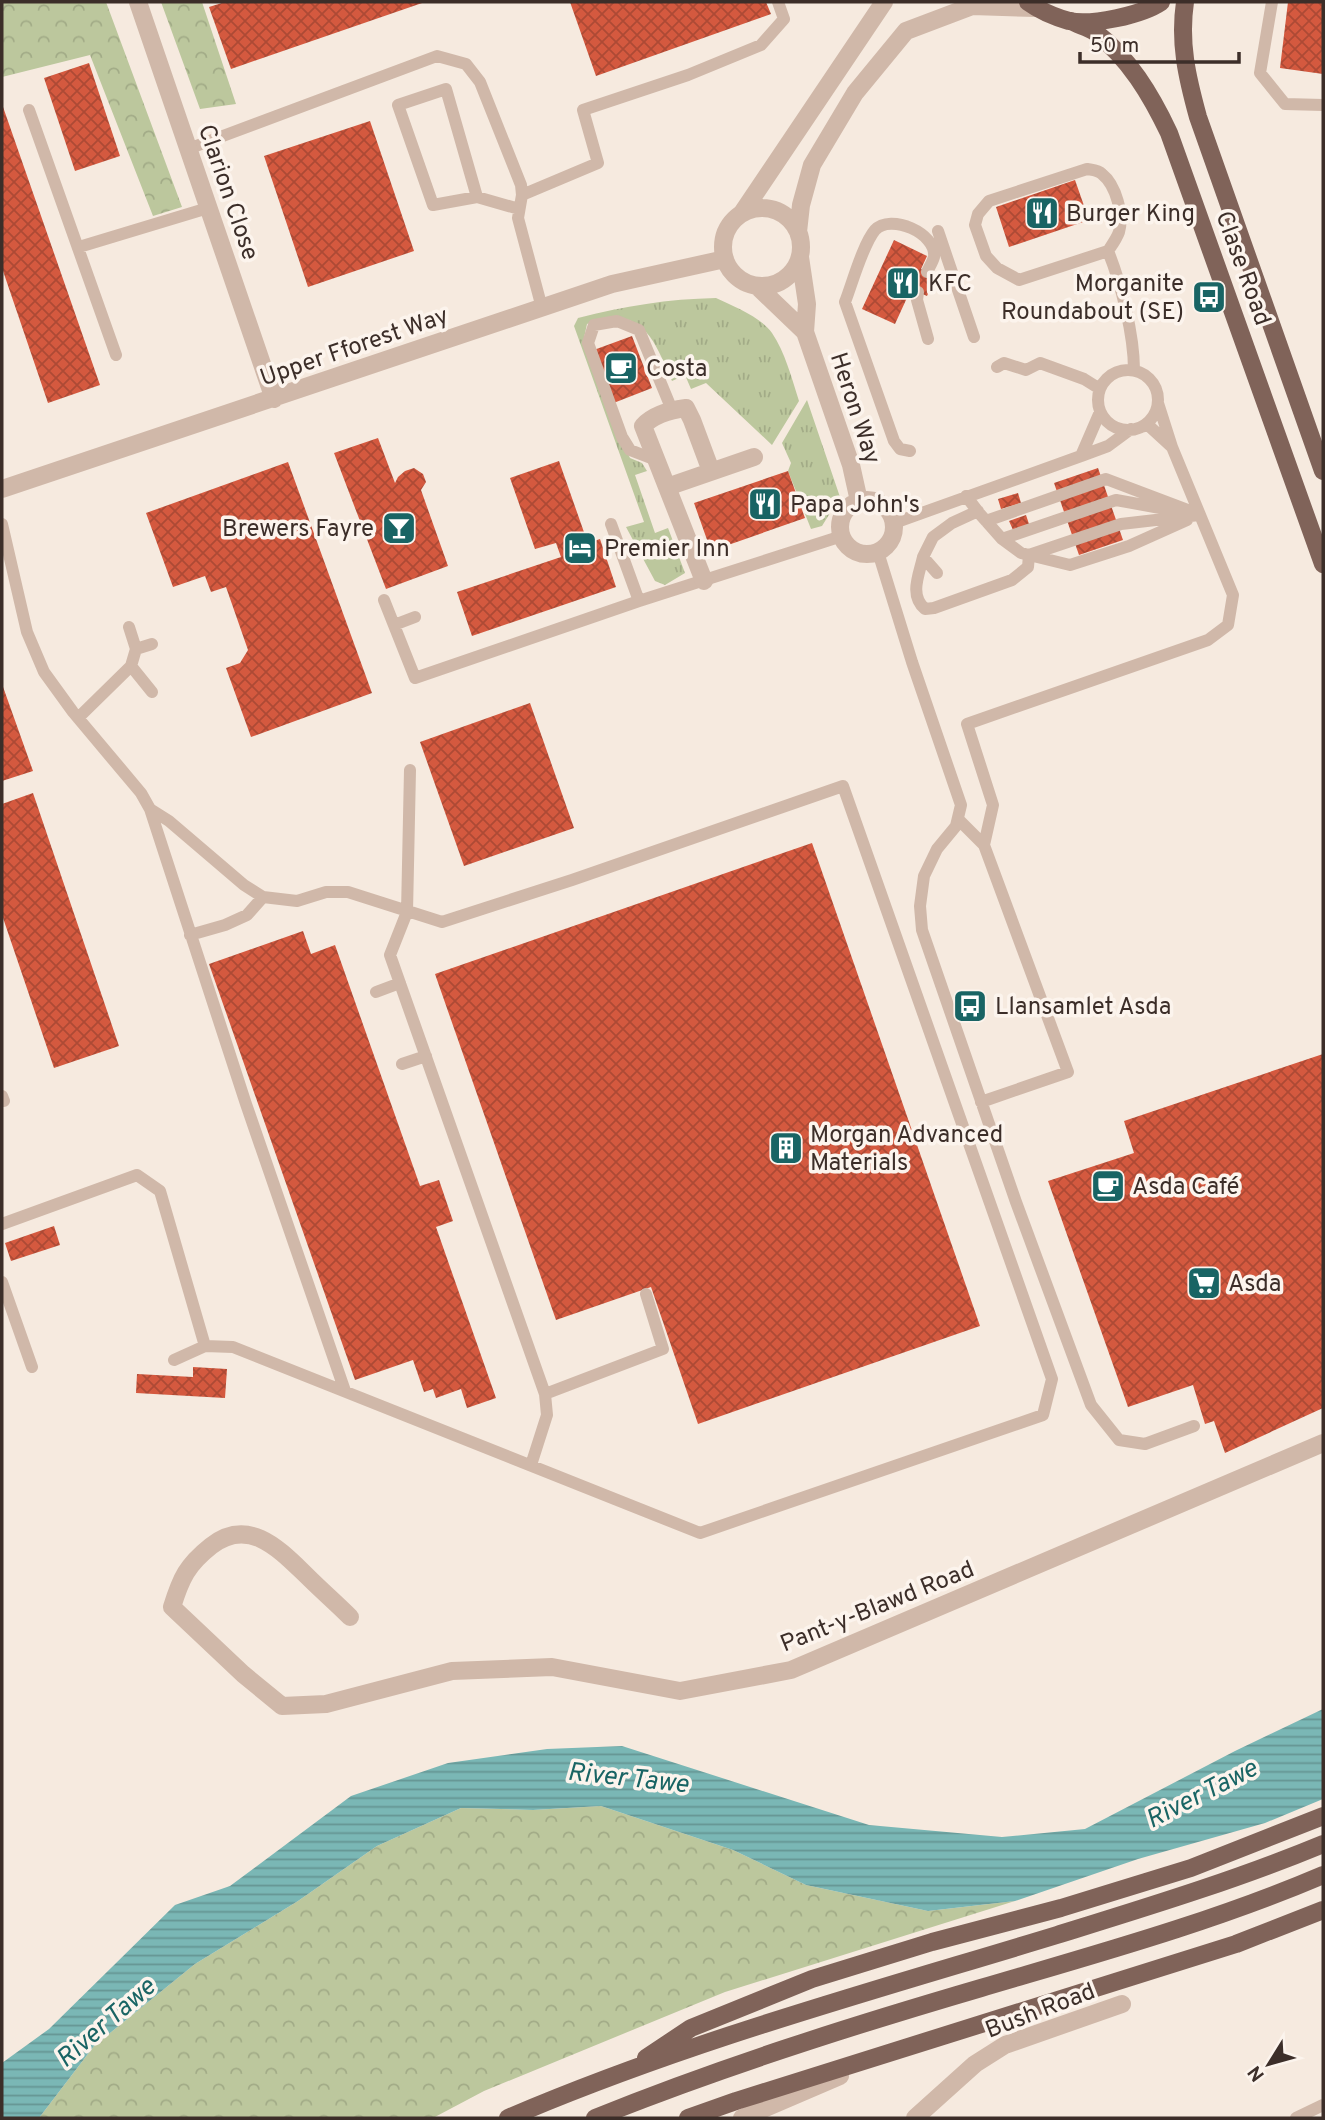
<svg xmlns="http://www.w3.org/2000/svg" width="1325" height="2120" font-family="Overpass,sans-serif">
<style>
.grass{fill:url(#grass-tufts)}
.forest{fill:url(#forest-crowns)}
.water{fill:url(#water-rules)}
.building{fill:url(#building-cross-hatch)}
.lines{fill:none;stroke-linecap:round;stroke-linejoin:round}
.lane{stroke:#d0b8a9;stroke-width:12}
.street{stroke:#d0b8a9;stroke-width:18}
.primary{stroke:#806359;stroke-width:18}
.labels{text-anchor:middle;stroke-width:7;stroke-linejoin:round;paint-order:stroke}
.street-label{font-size:24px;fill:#3c2e29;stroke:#fcf4ed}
.poi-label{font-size:24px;fill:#3c2e29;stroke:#fcf4ed;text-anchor:start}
.water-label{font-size:26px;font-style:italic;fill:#196464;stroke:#fcf4ed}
</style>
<defs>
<pattern id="grass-tufts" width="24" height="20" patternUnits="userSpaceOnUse" patternTransform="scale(1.75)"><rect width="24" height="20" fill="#bcc79d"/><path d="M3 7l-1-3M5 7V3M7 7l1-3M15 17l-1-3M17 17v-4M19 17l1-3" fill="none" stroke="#a2ab87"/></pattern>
<pattern id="forest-crowns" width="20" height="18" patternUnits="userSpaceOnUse" patternTransform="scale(1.75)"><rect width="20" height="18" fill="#bcc79d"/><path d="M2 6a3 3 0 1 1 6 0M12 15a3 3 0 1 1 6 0" fill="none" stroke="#a2ab87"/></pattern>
<pattern id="water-rules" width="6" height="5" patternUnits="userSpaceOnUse" patternTransform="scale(1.75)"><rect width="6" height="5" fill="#7ab7b5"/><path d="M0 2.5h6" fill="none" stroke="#659593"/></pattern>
<pattern id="building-cross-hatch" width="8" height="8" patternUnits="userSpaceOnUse" patternTransform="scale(1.75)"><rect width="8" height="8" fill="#d4593f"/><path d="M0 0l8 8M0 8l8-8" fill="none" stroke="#ad4a35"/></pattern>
</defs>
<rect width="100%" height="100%" fill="#f6eadf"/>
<path class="grass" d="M716 298C733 306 761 317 772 333 785 352 792 379 799 401L772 445 706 383 691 389 685 375 672 381C654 339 641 303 587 324L584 338 620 438 630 458 642 463 647 471 635 475 655 533 668 528 685 573 665 585 655 581 626 527 644 522 574 326 578 318C624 306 668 299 716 298Z
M807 400 840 497 822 526 811 529 788 471 791 463 782 443Z"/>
<path class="forest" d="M2 2H106L182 207 153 216 90 55 2 77Z
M161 2H202L236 104 200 109Z
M601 1806 733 1850 806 1885 928 1911 1015 1901 725 1992 484 2091 433 2118H39L94 2046 195 1964 298 1901 377 1846 461 1808 533 1810Z"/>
<path class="water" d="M1323 1709V1799L1265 1823 1138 1859 1015 1901 928 1911 806 1885 733 1850 601 1806 533 1810 461 1808 377 1846 298 1901 195 1964 94 2046 39 2118H2V2063L49 2029 175 1905 230 1886 351 1796 448 1763 547 1749 622 1746 869 1825 1002 1837 1085 1829 1235 1751Z"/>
<path class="building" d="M225 2H425L231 69 209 7Z
M570 2H766L771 14 596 76Z
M1288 2H1323V74L1280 68Z
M89 63 120 156 75 171 44 78Z
M2 104 100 385 48 403 2 268Z
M370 121 414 251 308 287 264 156Z
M1075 180 1089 220 1009 247 996 207Z
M894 240 927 256 921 269 936 276 927 296 911 289 895 324 862 309Z
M632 336 652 388 611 404 591 351Z
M378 438 395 483 398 477 405 471 414 468 423 474 426 482 421 490 448 566 386 589 334 453Z
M559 461 585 535 573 539 576 547 600 539 616 587 472 636 457 592 561 557 556 543 535 549 510 478Z
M288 462 372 693 251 737 226 668 240 663 248 650 226 587 211 592 205 576 173 587 146 513Z
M1098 468 1123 540 1079 555 1054 483Z
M788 471 805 518 711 551 694 503Z
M1018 493 1021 503 1001 509 998 499Z
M1026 515 1029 524 1013 530 1009 521Z
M2 684 33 771 2 781Z
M530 703 574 828 464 866 420 742Z
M33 793 119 1046 54 1068 2 915V804Z
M812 843 980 1326 698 1424 651 1287 556 1320 435 974Z
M303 931 311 954 335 945 420 1186 439 1180 453 1221 436 1227 496 1398 467 1408 461 1389 436 1398 433 1389 424 1392 413 1360 355 1380 209 964Z
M1323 1054V1408L1225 1453 1214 1421 1205 1424 1193 1385 1128 1407 1048 1181 1134 1153 1124 1121Z
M54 1226 60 1245 11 1261 5 1243Z
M193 1367 227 1369 225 1398 136 1393 137 1374 193 1377Z"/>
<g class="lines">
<path class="lane" d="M1272 2 1260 73 1285 104 1323 105
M29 110 116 355
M188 149 437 56 466 64 480 82 521 185 522 195 518 218 542 308
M522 195 598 163 583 110 688 75 761 45 784 19 778 2
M477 197 446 89 398 105 433 205 477 197 519 209
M938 231 974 337
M79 247 208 208
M1108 251C1112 245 1117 238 1119 232 1124 215 1116 185 1102 174 1098 170 1092 170 1087 169L989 201 978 214 975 225 986 256 997 268 1019 280 1108 251C1121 283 1134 335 1134 370
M918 292 917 300 928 339
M997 367 1004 363 1026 370 1040 363 1084 379 1100 389
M1098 400a30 30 0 1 1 60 0a30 30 0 1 1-60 0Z
M1100 412 1081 456 1108 446 1131 429
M1141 427 1148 425 1172 447 1158 403
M910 451 900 449 894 441 845 302C852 284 863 244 875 230 890 213 937 233 934 257 933 261 929 268 927 272
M656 460 630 450 622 437 588 343 594 325 617 321 639 330 672 410
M966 496 979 513 1002 539 1021 553 1070 565 1129 546 1187 520
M986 521 1106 479 1196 513
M894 523 1081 456
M2 524 27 632 44 672 73 712 141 793 150 809 169 821 244 885 263 897 297 901 326 892H348L442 922 572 880 843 786 1052 1379 1043 1415 700 1533 233 1347 205 1346 174 1360
M611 524 639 601
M1002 539 1116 500 1171 510
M878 552 912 662 961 805 956 826 937 849 924 876 920 906 922 930 1016 1202 1091 1405 1119 1440 1145 1444 1194 1426
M923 557C919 575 909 595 925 609L934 608 1012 580 1028 567 1029 555 1121 524 1199 515
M937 573 923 557 933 537 952 523 978 511
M384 600 415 678 639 601 842 536
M394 625 415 617
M129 627 136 649 131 666 152 692
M136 649 152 644
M78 718 131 666
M410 770 407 912 390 955 545 1394 547 1415 531 1465
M150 809 246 1104 345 1391
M958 819 984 845 1068 1072 981 1102
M984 845 993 805 967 724 1208 640 1228 625 1233 595 1172 447
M190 935 225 925 247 915 263 897
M376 992 400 983
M402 1064 426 1056
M2 1096 4 1101
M2 1224 137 1175 160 1191 205 1346
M2 1282 32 1367
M545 1394 663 1349 646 1294
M1296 2118 1323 2105"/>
<path class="street" d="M138 2 274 399
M723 247a39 39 0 1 1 78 0a39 39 0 1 1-78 0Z
M742 213 884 2
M798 232 801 205 812 165 855 93 906 31 972 6 1036 8
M800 257 807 304 805 332 851 465 859 501
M757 286 805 332
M667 487 754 457
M2 489 612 284 725 259
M840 527a27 27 0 1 1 54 0a27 27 0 1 1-54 0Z
M704 581 643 426C653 415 671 410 686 408L692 420 711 471
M350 1617C336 1603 321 1590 307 1576 280 1550 249 1516 211 1546 187 1565 181 1578 172 1607L243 1674 282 1706 326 1704 452 1671 552 1667 680 1691 791 1670 1323 1443
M742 2118 840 2076
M915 2118 975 2064 1005 2045 1122 2004"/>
<path class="primary" d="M1028 2C1039 10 1055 17 1069 21 1091 26 1142 15 1161 2
M1185 2C1179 43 1187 77 1198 117L1323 471
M1071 21C1078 25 1088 27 1095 32 1129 58 1151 95 1169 133L1323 564
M646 2058 691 2028 812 1979 932 1942 1061 1908 1191 1868 1323 1816
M508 2118C685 2042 873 1991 1057 1935 1147 1907 1236 1880 1323 1844
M595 2118C721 2067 851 2026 981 1988 1096 1954 1213 1922 1323 1875
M688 2118 736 2101 1236 1944 1323 1910"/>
</g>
<defs>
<g id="restaurant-square" transform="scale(1.75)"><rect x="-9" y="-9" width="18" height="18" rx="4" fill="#196464" stroke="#fcf4ed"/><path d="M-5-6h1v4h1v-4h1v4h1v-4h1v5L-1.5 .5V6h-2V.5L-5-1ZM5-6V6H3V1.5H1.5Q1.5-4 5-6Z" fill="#fff"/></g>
<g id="bus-square" transform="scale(1.75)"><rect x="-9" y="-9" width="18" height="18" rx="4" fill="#196464" stroke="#fcf4ed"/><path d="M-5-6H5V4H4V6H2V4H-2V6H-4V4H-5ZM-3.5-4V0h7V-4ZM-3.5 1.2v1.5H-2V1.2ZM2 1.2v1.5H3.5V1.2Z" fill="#fff"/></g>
<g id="cafe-square" transform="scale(1.75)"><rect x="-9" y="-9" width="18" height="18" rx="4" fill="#196464" stroke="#fcf4ed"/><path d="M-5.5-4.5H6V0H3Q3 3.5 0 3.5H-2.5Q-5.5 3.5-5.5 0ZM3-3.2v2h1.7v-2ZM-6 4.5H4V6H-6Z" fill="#fff"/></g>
<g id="bar-square" transform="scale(1.75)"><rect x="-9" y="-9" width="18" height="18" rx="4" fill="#196464" stroke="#fcf4ed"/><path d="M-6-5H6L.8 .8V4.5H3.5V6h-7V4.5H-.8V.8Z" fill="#fff"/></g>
<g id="hotel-square" transform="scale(1.75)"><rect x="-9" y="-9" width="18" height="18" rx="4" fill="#196464" stroke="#fcf4ed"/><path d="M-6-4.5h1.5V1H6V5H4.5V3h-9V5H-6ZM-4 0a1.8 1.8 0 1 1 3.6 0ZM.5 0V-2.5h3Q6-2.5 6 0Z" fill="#fff"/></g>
<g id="building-square" transform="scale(1.75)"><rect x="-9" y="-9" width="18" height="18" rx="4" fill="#196464" stroke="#fcf4ed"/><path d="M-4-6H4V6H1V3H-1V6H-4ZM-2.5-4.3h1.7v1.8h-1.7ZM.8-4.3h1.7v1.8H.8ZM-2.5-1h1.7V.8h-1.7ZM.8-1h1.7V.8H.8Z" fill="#fff"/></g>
<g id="supermarket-square" transform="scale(1.75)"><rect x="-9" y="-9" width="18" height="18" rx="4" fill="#196464" stroke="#fcf4ed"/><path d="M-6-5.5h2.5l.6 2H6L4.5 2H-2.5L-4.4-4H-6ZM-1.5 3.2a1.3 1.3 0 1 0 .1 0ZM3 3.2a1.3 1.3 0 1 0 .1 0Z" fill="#fff"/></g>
</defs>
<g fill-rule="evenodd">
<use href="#restaurant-square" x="1042" y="213"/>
<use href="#restaurant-square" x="903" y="283"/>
<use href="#bus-square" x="1209" y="297"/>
<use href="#cafe-square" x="621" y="368"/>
<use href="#restaurant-square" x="765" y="504"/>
<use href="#bar-square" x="399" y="528"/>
<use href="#hotel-square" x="580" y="548"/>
<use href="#bus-square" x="970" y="1006"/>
<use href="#building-square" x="786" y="1148"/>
<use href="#cafe-square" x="1108" y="1186"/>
<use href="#supermarket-square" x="1204" y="1283"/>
</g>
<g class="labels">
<g class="street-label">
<text transform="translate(229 192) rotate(71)" y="8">Clarion Close</text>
<text transform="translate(1244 268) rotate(70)" y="8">Clase Road</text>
<text transform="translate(354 346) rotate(-19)" y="8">Upper Fforest Way</text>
<text transform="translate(856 408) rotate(72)" y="8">Heron Way</text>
<text transform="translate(877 1606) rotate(-22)" y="8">Pant-y-Blawd Road</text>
<text transform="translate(1040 2010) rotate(-21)" y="8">Bush Road</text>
</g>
<g class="poi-label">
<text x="1066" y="221">Burger King</text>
<text x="928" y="291">KFC</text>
<text x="1184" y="291" text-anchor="end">Morganite<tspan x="1184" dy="28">Roundabout (SE)</tspan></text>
<text x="646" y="376">Costa</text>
<text x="790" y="512">Papa John's</text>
<text x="374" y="536" text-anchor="end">Brewers Fayre</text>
<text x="604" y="556">Premier Inn</text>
<text x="995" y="1014">Llansamlet Asda</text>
<text x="810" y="1142">Morgan Advanced<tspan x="810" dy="28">Materials</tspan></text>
<text x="1132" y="1194">Asda Café</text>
<text x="1228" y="1291">Asda</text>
</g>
<g class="water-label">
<text transform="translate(628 1777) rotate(6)" y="9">River Tawe</text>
<text transform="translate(1201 1793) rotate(-27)" y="9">River Tawe</text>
<text transform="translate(105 2022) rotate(-41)" y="9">River Tawe</text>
</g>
</g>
<rect width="1325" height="2120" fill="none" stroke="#3c2e29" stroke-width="7"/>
<g transform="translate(1269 2064) rotate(233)" stroke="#fcf4ed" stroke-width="5" paint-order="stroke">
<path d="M0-5L12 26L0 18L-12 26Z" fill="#3c2e29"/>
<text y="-10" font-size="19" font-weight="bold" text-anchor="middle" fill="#3c2e29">N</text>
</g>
<path d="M1080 52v10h159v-10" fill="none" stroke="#3c2e29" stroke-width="3.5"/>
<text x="1090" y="52" font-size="21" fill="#3c2e29" stroke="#fcf4ed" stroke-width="5" paint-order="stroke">50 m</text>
</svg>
